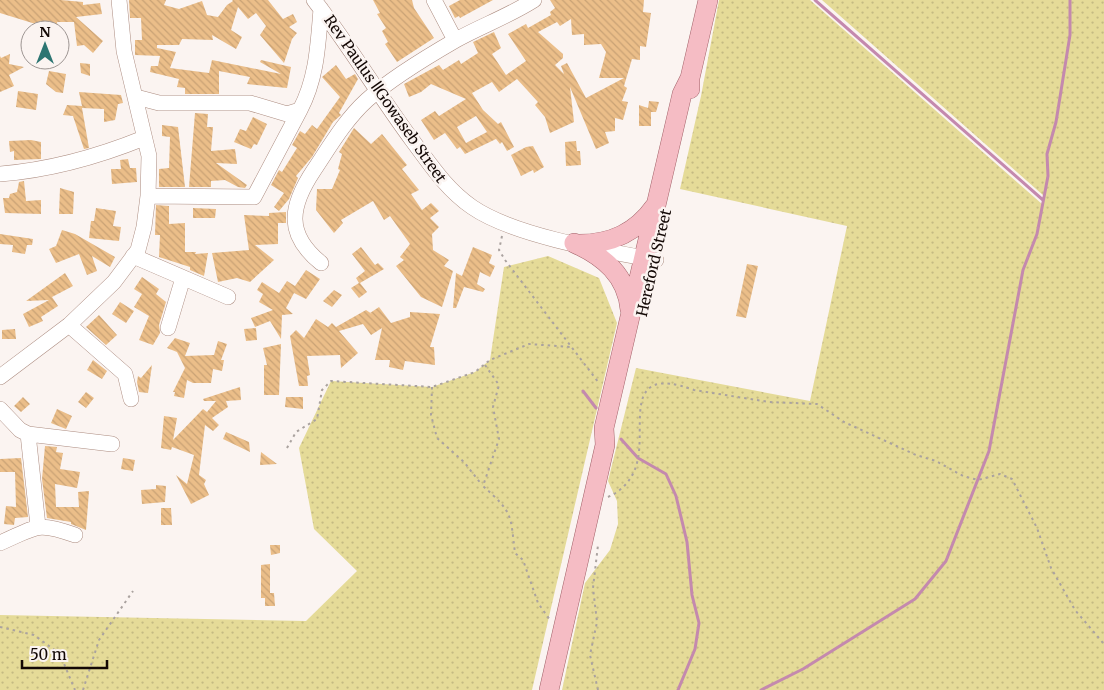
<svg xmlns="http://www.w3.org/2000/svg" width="1104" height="690" font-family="Merriweather,serif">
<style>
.grass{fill:url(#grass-dots)}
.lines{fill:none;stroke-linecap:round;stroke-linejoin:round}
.stream{stroke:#c489ae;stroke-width:3}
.building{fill:url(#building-back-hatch);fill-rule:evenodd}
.minor-casing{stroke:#ac8c80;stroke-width:16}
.major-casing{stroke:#a16067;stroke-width:20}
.path{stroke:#aaa29f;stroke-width:2;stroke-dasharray:2.5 4;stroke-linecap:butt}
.minor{stroke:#fff;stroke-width:15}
.major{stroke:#f5bcc4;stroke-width:19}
.labels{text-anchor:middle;stroke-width:5;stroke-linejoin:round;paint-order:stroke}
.street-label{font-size:15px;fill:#130805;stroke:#fbf4f1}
</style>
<defs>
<pattern id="grass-dots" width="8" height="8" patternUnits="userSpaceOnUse" patternTransform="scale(1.25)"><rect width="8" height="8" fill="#e5db98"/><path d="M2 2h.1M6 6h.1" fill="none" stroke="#c4ba82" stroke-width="1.8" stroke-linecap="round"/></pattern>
<pattern id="building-back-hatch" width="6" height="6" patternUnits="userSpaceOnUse" patternTransform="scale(1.25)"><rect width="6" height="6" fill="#ebbe89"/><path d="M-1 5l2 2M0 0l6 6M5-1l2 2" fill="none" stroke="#c9a275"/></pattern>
</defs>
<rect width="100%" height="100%" fill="#fbf4f1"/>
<path class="grass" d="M719 0H810L1042 204 1044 196 822 0H1104V690H562L585 583 610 550 618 524 617 501 608 481 636 368 810 401 847 226 680 189 701 96Z
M548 256 599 278 617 323 532 690H0V615L306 621 357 571 314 529 299 448 331 381 432 387 475 372 490 360 504 267Z"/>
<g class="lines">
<path class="stream" d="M815 0 1043 200
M583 391 596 408
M621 439 638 458 666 474 676 496 687 542 692 595 699 623 695 649 678 690
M761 690 803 669 915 599 946 561 989 451 1023 270 1037 234 1048 176 1047 154 1056 122 1070 35V0"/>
</g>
<path class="building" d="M0 0H61L83 2V5L100 3 102 14 76 17 103 41 93 53 84 45 77 46 74 22H57L58 30H55L0 13Z
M129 0H166L164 5 179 9 202 1 207 15 218 17 227 5 233 1 232 0H268L283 19 293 14 297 22 289 27 297 33 292 39 284 63 260 35 266 26 256 13 248 19 238 7 231 30 242 37 236 49 212 35 213 40 182 39 179 45H157V48L176 52 170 68 209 73 212 60 281 74 260 62 261 60 291 67 287 88 247 84 250 77 219 71V94H185V88L177 87 179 79 150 72 151 66H158L160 56 135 55V40H142L141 18H130Z
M373 0H412L414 8 434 38 397 62 385 44 388 42 382 31 386 28 377 14 380 13Z
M460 0H493L460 18 459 16 455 18 449 6Z
M550 0H644L643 12 651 13 646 47 640 46V60L632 59 624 86 627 88 622 101 628 102 623 120 615 118V131L605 132 609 143 596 149 570 87 574 122 550 133 545 117 535 105 538 102 517 79 499 92 492 82 472 93 483 110 498 124 501 122 514 147 507 151 502 142 500 144 496 139 465 154 460 147 457 149 445 133 434 140 421 120 435 111 439 116 466 99 431 84 421 92 409 97 404 84 439 65 443 70 459 60 461 64 478 53 473 42 494 32 501 48 492 54 506 75 526 61 508 34 526 24 528 28 551 15 550 12 555 8ZM571 19 572 35 584 34V45L601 44 606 52 599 78H624L586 98 567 63 561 66 564 74 555 65 563 58V54L538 32 557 22 560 26ZM476 116 487 132 466 143 457 127Z
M10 54 9 64 24 67 9 75 14 86 0 92V56L1 58Z
M80 63 90 64V76L81 73Z
M336 65 346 79 355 74 358 79 339 113 341 115 333 122 312 157 296 176 298 178 289 199 279 211 274 207 284 193 271 185 279 170 282 172 297 148 292 145 300 131 305 134 312 125 317 129 340 97 322 77Z
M49 71 66 74 63 93 56 92 46 84Z
M18 91 38 94 36 110 16 107Z
M79 92 121 95 123 103 118 104 115 120 104 122V109L82 108 89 148 84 149 73 116 63 115 67 105 82 106Z
M649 101 659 102 656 112H651V126H639V105L648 108Z
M195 113 208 114 207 127H213L211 151 235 149 237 164 216 163 247 185 245 188 238 187 225 180 211 181V187H189Z
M253 117 267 124 257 145 254 144 251 149 234 142 240 129 246 131Z
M162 125 178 127 185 187H159V169L169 168 170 137 162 136Z
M354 128 371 144 382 134 407 165 402 169 419 190 411 194 422 210 431 203 439 211 430 218 439 227 432 234 433 250 449 260 444 266 453 271 442 307 421 297 396 266 404 260 400 257 410 244 390 216 384 220 373 201 341 220 343 223 334 233 316 210 317 189H332L340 170 338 169 342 154 339 152Z
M31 140 41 142V159L14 160V151L10 152 9 141Z
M576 141 577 151H580L581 165 566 166 565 142Z
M533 146 544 167 534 173 533 170 521 176 511 155 526 147Z
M128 159 130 168H136L137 182 112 184 111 169H121L120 160Z
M24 181 26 201 41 200V214L5 213 3 198H9L10 194 17 192 19 182Z
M60 188 74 192 73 214H59Z
M156 205 169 206V224L185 223V252H196L195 254 208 253 204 276 190 270V267L159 257 160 235H155Z
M96 208 116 211 113 226 121 227 119 241 89 238 91 221H94Z
M193 208 216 209 215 218H193Z
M286 212V223H278V244L255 245 274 260 250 282 237 278 218 282 212 253 249 250 244 215 269 216V213Z
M62 230 75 234 115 257 110 267 92 256 97 271 87 275 79 254 56 263 49 249 56 246Z
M0 234 33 239 32 245H27L25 254 12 252 13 245 0 244Z
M361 247 375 265 378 263 384 269 360 283 367 292 359 298 351 288 359 283 356 278 365 271 352 254Z
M473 247 492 255 489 263 495 266 490 277 480 272 477 284 485 289 483 292 464 287 456 308H453L456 273 462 276Z
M747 264 758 266 746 318 736 316Z
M306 270 320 279 306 299 294 293 286 308 293 314 282 315 281 339 270 321 255 327 251 318 273 310 259 302 263 294 257 290 262 282 279 293 287 281 295 286Z
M65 273 73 286 52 297 58 306 41 317 43 321 29 327 23 314 49 300 26 301Z
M142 277 159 289 156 294 166 302 159 325 160 333 153 345 139 340 149 316 134 307 142 294 134 289Z
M334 290 342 295 332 307 323 301Z
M120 302 134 311 126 323 112 314Z
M379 307 391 323 410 317V312L440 314 430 347H434L435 365 405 361 403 370 389 367 390 360H375L382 328 371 335 363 324 339 331 358 353 341 368 340 355 307 356 310 375 307 376 308 386H299L290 336 296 330 304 338 316 319 328 327 332 323 336 327 366 310 372 314 370 313Z
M99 315 117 335 106 345 86 327Z
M256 328 257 340 246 341 244 329Z
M15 329 16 339H2V330Z
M175 338 190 343 185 356 214 355 218 341 227 344 221 360H224L222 371 213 369 211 383H193L187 380 184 398 174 396 175 392H173L185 368 177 352 167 348Z
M281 344 279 395H264V365H267L263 348Z
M93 360 107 371 102 379 87 370Z
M152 365 148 393 139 392 137 382 138 376 141 378Z
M240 387 241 400 226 401 228 407 212 418 219 425 213 431 205 425 199 475 206 480 204 484 209 495 191 504 176 475 187 484 194 455 172 447 171 450 161 448 164 416 177 418 173 440 203 409 207 412 216 401H204L203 399Z
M86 392 94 398 86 408 78 402Z
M23 397 30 404 21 412 14 406Z
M286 397H303V409L285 407Z
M57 409 72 416 66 429 51 423Z
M226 432 249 442 250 452 223 439Z
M45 446 57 447 56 452 63 453 60 469 80 472 77 488 55 484 56 507H79L78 492 89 491 86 530 71 524V522L47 518 42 479Z
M261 452 277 464 260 465Z
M21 458 28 517 15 518 14 525 4 524 6 506 16 507 15 472H0V459Z
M123 458 135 460 133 471 121 469Z
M156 485 166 486 165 502 142 504 141 490 156 489Z
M161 508H171L172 525H161Z
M270 545H280V553L271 555Z
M270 564V593H274L275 606H265V598H261V565Z"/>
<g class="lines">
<g class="minor-casing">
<path id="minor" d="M314 0C349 45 378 94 412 140 430 164 446 189 472 207 514 236 605 251 656 260
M434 0 455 40
M136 97 159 103H250L287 114 300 110C317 78 318 44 321 9
M0 174C51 170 97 157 144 138
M148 196 254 197 300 110
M133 256 228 297
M321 263C285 234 290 206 314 170 330 146 345 120 367 100 388 81 430 55 456 40 481 26 509 16 534 0
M69 325 125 374 131 399
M168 328 183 278
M0 377 69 325 114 282 138 250 144 227 148 196 149 156 124 51 119 0
M0 409 20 430 28 434 112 444
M28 434 38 526
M0 543C37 527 36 521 75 535"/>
</g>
<g class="major-casing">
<path id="major" d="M690 89V78L708 0
M574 243C603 256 627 275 630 310
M579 244C611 244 636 233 655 206
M549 690 605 445 604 428 682 94 690 78"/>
</g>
<path class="path" d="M502 236 499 250 505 260 599 383
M485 365 499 385 493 407 499 439 483 486C514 514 510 514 515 553L523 560 538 603 550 620
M432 387 431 415 437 438 464 462 482 485
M287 448 296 432 317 419 322 390 331 381 432 387 475 372 490 360 529 344 570 347
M608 497C622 491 633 479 637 463 647 426 620 363 694 390L769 402 817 404 844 422 916 455 936 461 963 476 978 480 1000 474 1012 479 1037 528 1051 568 1075 610 1104 644
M0 627 34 635 60 654 75 690
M83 690 99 640 133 591
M598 690 590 655 597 622 593 588 598 545"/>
<use href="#minor" class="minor"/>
<use href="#major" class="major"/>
</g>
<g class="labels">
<g class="street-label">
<text transform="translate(385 99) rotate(55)" y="5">Rev Paulus ǁGowaseb Street</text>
<text transform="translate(654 263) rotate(-77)" y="5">Hereford Street</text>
</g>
</g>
<g transform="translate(45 45)"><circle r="24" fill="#fbf4f1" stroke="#9e9693"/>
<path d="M0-4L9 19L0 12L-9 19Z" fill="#2c7572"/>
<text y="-8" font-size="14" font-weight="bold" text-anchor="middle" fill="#130805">N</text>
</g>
<path d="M22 660v8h85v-8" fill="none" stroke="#130805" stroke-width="2.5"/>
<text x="30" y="660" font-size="15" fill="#130805" stroke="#fbf4f1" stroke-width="4" paint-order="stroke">50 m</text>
</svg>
